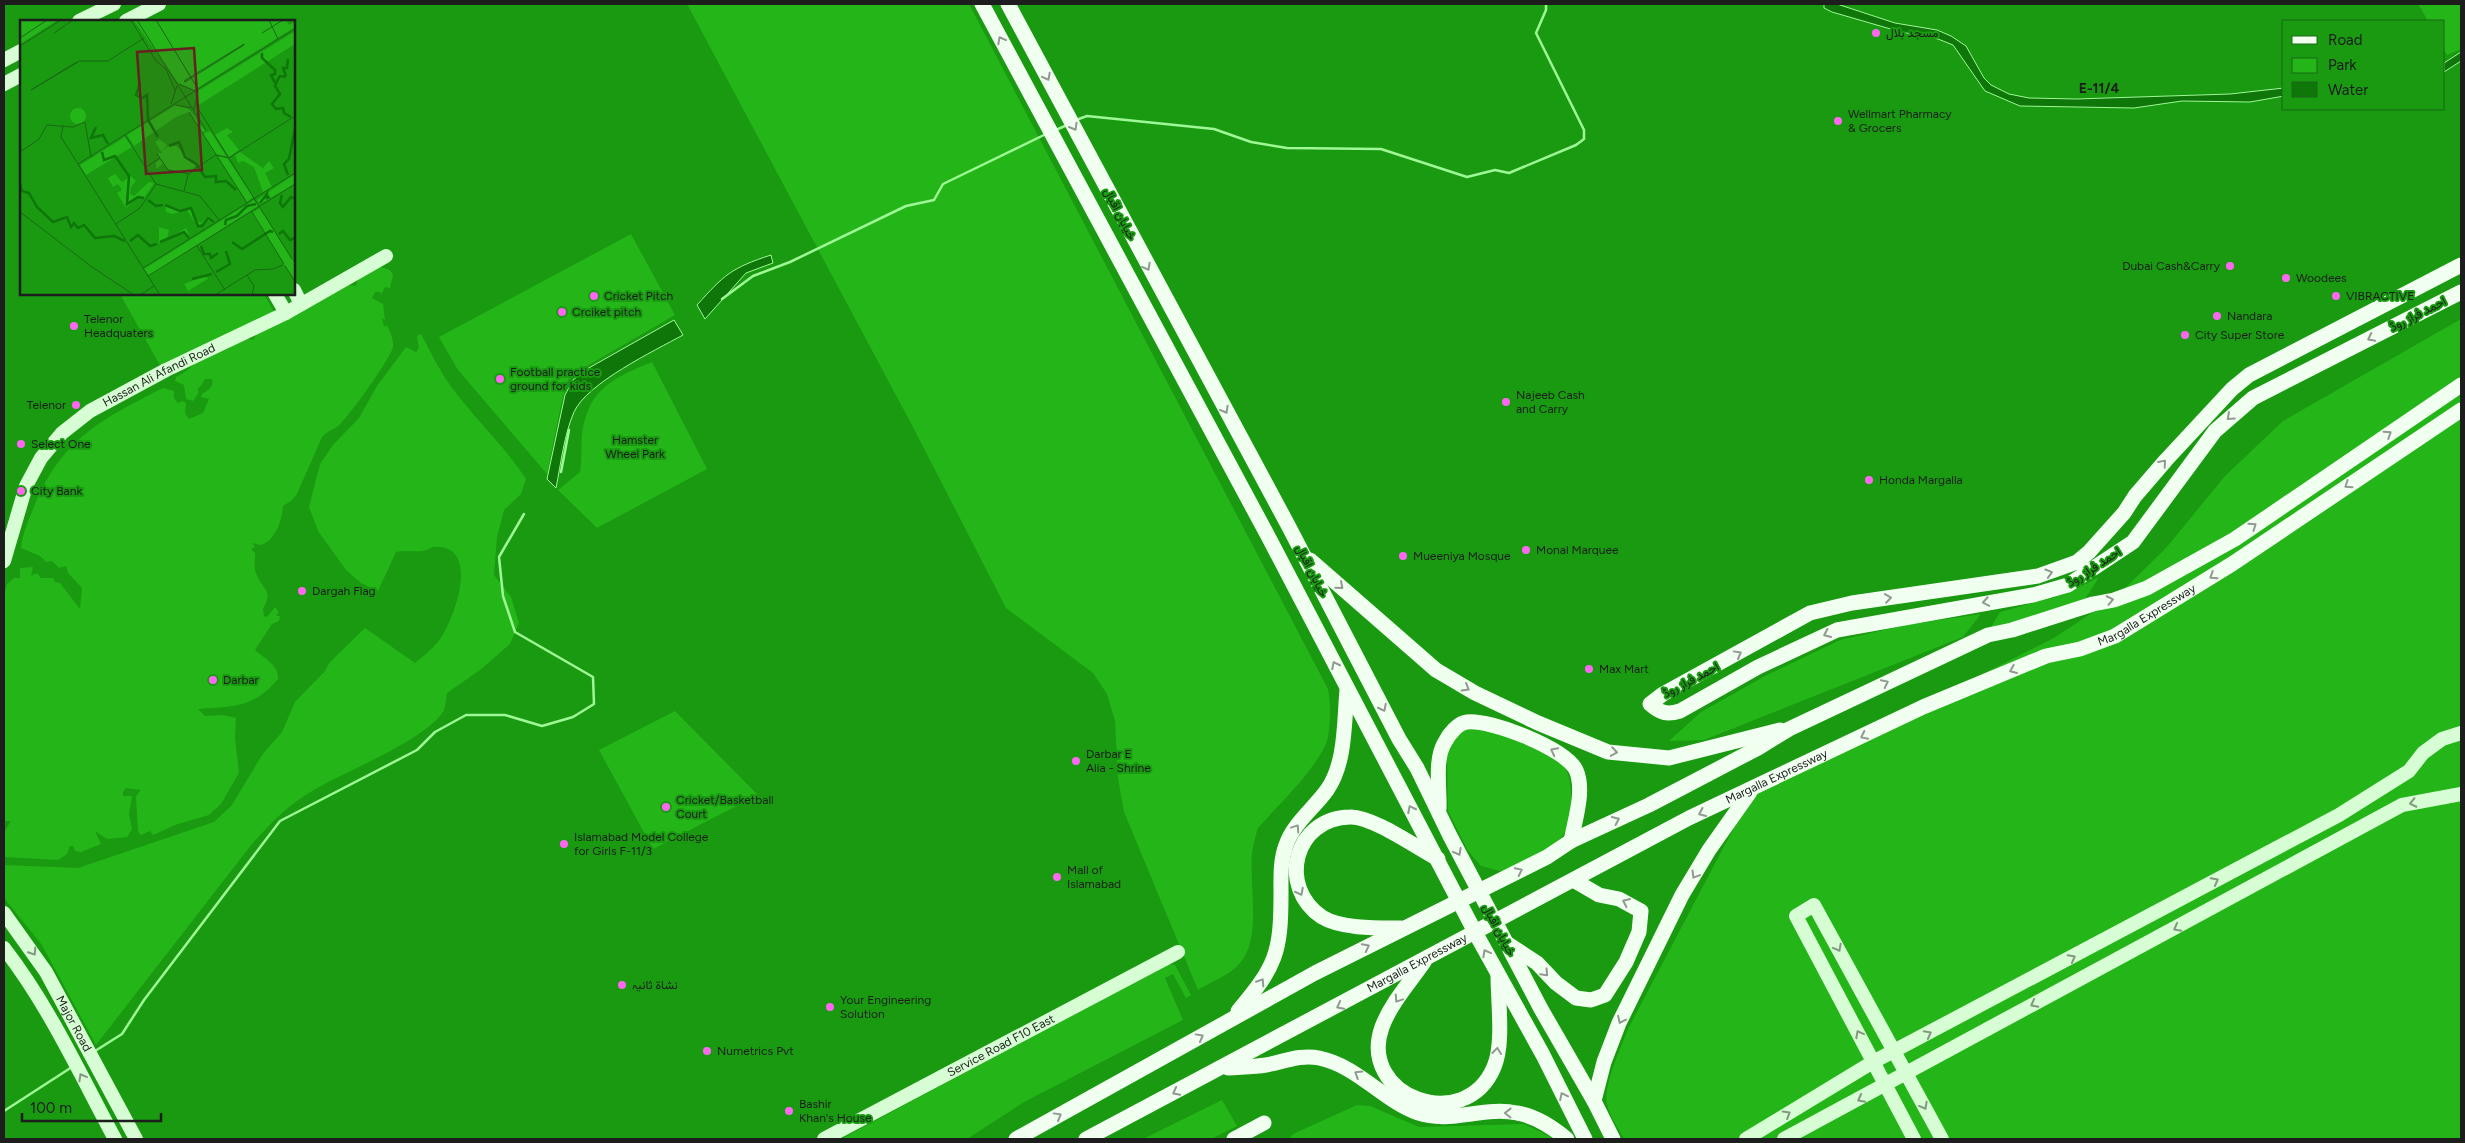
<svg xmlns="http://www.w3.org/2000/svg" width="2465" height="1143" font-family="Figtree,Vazirmatn,sans-serif">
<style>
.green{fill:#24b518}
.water{fill:#0f760a;stroke:#9ef895}
.lines{fill:none;stroke-linecap:round;stroke-linejoin:round}
.stream{stroke:#9ef895;stroke-width:2.5}
.secondary{stroke:#d6fdd3;stroke-width:14}
.primary{stroke:#f1fff1;stroke-width:15}
.oneway{stroke:#929992}
.oneway2{stroke:#839881}
.poi-dot{fill:#ff67f2;stroke:#199a11;stroke-width:2}
.labels{text-anchor:middle;stroke-width:4;stroke-linejoin:round;paint-order:stroke}
.poi-label{font-size:12px;fill:#1d1d1d;stroke:#199a11;text-anchor:start}
.street-label{font-size:12px;fill:#1d1d1d;stroke:#199a11}
.park-label{font-size:12px;fill:#1b1d1a;stroke:#199a11}
.neighbourhood-label{font-size:14px;font-weight:bold;fill:#1d1d1d;stroke:#199a11}
.inset-river{fill:none;stroke:#0f760a;stroke-width:2.5}
.inset-road{fill:none;stroke:#1b6816;stroke-width:1}
.view{fill:#672121;fill-opacity:0.15;stroke:#672121;stroke-width:2.5}
.inset-edge{fill:none;stroke:#1d1d1d;stroke-width:2.5}
</style>
<rect width="100%" height="100%" fill="#199a11"/>
<path class="green" d="M687 4H969L1328 689C1331 702 1331 734 1325 746 1309 777 1280 803 1258 828 1255 837 1253 846 1252 854 1249 886 1262 938 1240 963 1230 975 1211 982 1198 990L1124 812 1118 778 1115 721 1107 694 1093 673 1006 608 914 429Z
M2418 4H2461V49L2447 55 2444 50V21H2428Z
M631 234 675 315 587 366 568 380 562 400 547 474 458 370 439 337Z
M378 266 390 270 393 275 390 288 385 287 381 295 380 292H375L372 298 383 304 385 320 382 318 384 327 387 325C390 332 394 340 393 347 391 358 346 421 337 427 331 430 327 432 322 437L297 494 291 501 283 506C282 520 276 540 261 545L252 543 255 547 251 549 255 553C256 560 253 567 256 573 263 592 274 588 263 609L264 616 267 617 275 607 279 612 276 616H280L279 621 272 624 255 650C265 659 279 665 278 679 253 709 232 706 198 709L205 716 223 715 236 718 235 737 239 773 221 804 209 815 175 825 153 835 150 831 141 835 138 832 136 796 141 790 126 788 123 792V796H132L129 814 132 829 127 837 107 839 95 831 101 844 81 852 75 851 73 846H70L67 854 58 860 5 857 4 832 11 821H4V596L7 584 14 578H20V568L33 567 31 576 37 573 41 578H53L55 582 60 583 80 609 82 588 68 573 66 566 59 568 52 561 46 562 40 556 21 548C22 534 30 517 35 504 63 438 102 419 163 388L174 391V398L178 403 182 401 186 403 185 413 189 419 203 413 209 399 201 397 202 394C208 390 214 387 212 379H205L201 386 197 389 199 392 193 401 186 399 184 385 175 381 176 377C184 373 189 369 195 363 197 361 224 350 230 348V345L247 338 253 340 257 333 349 285 356 286 358 278Z
M120 294H264L274 312 162 369Z
M2461 319V1139H1624C1619 1129 1609 1116 1607 1104 1603 1085 1621 1048 1628 1029L1751 795 1867 732 2054 638 2117 596 2166 548 2225 476 2283 421Z
M421 334C432 355 442 375 456 393 479 423 506 448 526 479L521 494 504 510 497 537 494 575 511 597 519 623 510 644 480 670 447 693C446 698 446 707 443 712 423 742 342 772 309 793 286 807 270 824 252 844L96 1045 42 945 4 898V865L78 868 214 822 232 805 262 755 282 732 295 702 325 671 330 662 365 628 415 663C422 657 431 650 437 643 454 623 483 543 433 547 429 548 426 551 422 551 413 552 405 550 396 552L378 591 361 583 346 570 318 531 309 507 320 464 333 445 359 418 377 386 406 347 416 352 419 348 417 336Z
M652 362 707 469 597 528 558 490 580 472C582 460 581 447 582 434 588 389 613 378 652 362Z
M2099 577 2084 601 1994 631 1991 627 2000 612 2066 594Z
M1981 614 1963 637 1704 740 1669 741 1701 712 1767 675 1840 640 1906 625Z
M675 711 758 795 653 849 599 750Z
M1482 727C1503 735 1543 748 1560 761 1576 773 1574 826 1560 839 1549 850 1519 864 1504 872L1481 866 1468 851 1448 811 1447 754 1451 744 1459 732 1466 728Z
M1169 964 1175 965 1191 995 1186 998 1173 974 1165 978 1183 1020 1024 1102 967 1139H841Z
M1222 1100 1237 1126 1211 1139H1143Z
M1357 1105 1370 1106 1419 1127 1524 1124 1555 1139H1289L1293 1134Z"/>
<path class="water" d="M1824 4H1837L1895 23 1937 30 1951 36 1966 46 1984 78 1991 85 2009 94 2029 98 2076 99 2230 94 2284 88V96L2250 102 2182 101 2134 108 2020 106 1985 91 1953 45 1938 39 1901 32 1832 12 1824 8Z
M2461 52V61L2444 72V63Z
M771 255 773 263 746 273 705 319 697 305C724 275 731 268 771 255Z
M674 320 683 335C654 351 587 383 574 412 564 435 561 463 556 488L547 479 565 395 573 380 587 369Z"/>
<g class="lines">
<path class="stream" d="M1076 120 1087 116 1214 129 1251 142 1287 148 1381 149 1467 177 1495 170 1509 173 1576 145 1584 139V130L1536 33 1546 10V4
M1056 130 1067 125
M722 299 753 276 790 262 906 206 934 200 943 184 1046 134
M561 472 569 430
M95 1051 122 1034 144 1000 280 821 417 750 435 732 466 715H505L542 726 573 717 594 704 593 677 515 632 503 596 499 557 524 514
M4 1111 72 1067"/>
<g class="secondary">
<path d="M79 21 114 4"/>
<path d="M126 21 159 4"/>
<path d="M4 60 21 51"/>
<path d="M4 84 21 75"/>
<path d="M294 290 301 304"/>
<path d="M275 294 286 313"/>
<path id="s1" d="M4 561 26 486 41 458 62 433 90 411 166 370 286 313 386 256"/>
<path id="s2" d="M4 913 46 972 136 1139"/>
<path d="M4 948C49 1006 80 1074 115 1139"/>
<path id="s3" d="M824 1139 1178 952"/>
<path d="M1746 1139 1873 1062 2339 815 2409 771 2423 753 2442 739 2461 733"/>
<path d="M1784 1139 2402 805 2461 794"/>
<path d="M1914 1139 1796 916 1814 905 1942 1139"/>
</g>
<g class="primary">
<path d="M982 4 1269 538 1476 934 1543 1055 1585 1139"/>
<path d="M1008 4 1289 527 1399 739 1417 768 1450 836 1541 1009 1594 1101 1613 1139"/>
<path d="M2461 265 2249 375 2232 389 2166 460 2135 496 2124 513 2089 552 2077 562 2038 576 1852 603 1810 613 1663 694 1650 704C1660 713 1667 715 1680 711L1758 667 1837 630 2033 595 2068 585 2133 542 2215 431 2253 398 2461 292"/>
<path d="M1310 560 1436 670 1475 693 1538 723 1608 752 1669 758 1780 730"/>
<path d="M1439 809C1440 790 1434 759 1445 742 1449 734 1458 723 1467 722 1490 719 1565 748 1576 770 1585 790 1575 820 1571 841"/>
<path d="M1401 928C1379 928 1341 929 1322 917 1277 887 1294 818 1350 817 1372 816 1417 848 1438 859"/>
<path d="M1508 944 1537 963 1556 983 1576 998 1591 1000 1605 995 1626 962 1639 932 1641 911 1619 899 1599 895 1575 881"/>
<path d="M1424 962C1410 982 1391 1003 1382 1027 1357 1097 1465 1136 1494 1067 1504 1044 1498 1002 1498 976"/>
<path d="M1238 1011C1276 966 1281 953 1281 894 1281 877 1280 861 1286 845 1293 824 1314 808 1327 790 1346 763 1344 722 1347 690"/>
<path d="M1228 1068C1241 1067 1254 1067 1266 1065 1283 1062 1301 1054 1319 1058 1358 1066 1382 1100 1418 1113 1451 1124 1484 1106 1517 1113 1536 1116 1552 1127 1567 1139"/>
<path d="M1594 1101 1604 1062 1619 1023 1682 895 1709 850 1750 792"/>
<path d="M1016 1139 1315 973 1547 857 1571 841 1649 805 1758 748 1789 729 1988 635 2012 630 2093 604 2114 600 2147 588 2235 539 2461 385"/>
<path id="s4" d="M1086 1139 1689 818 1923 707 2046 656 2080 649 2115 636 2232 564 2461 410"/>
<path d="M1234 1139 1264 1123"/>
</g>
</g>
<defs><path id="oneway-chevron" d="M-2-3.5L2.5 0L-2 3.5" fill="none" stroke-width="1.6" stroke-linecap="round" stroke-linejoin="round" transform="scale(1.25)"/></defs>
<g class="oneway">
<use href="#oneway-chevron" transform="translate(1001 40) rotate(-118)"/>
<use href="#oneway-chevron" transform="translate(1047 77) rotate(62)"/>
<use href="#oneway-chevron" transform="translate(1074 127) rotate(60)"/>
<use href="#oneway-chevron" transform="translate(1147 267) rotate(61)"/>
<use href="#oneway-chevron" transform="translate(2371 338) rotate(153)"/>
<use href="#oneway-chevron" transform="translate(1225 410) rotate(61)"/>
<use href="#oneway-chevron" transform="translate(2230 417) rotate(138)"/>
<use href="#oneway-chevron" transform="translate(2388 434) rotate(-33)"/>
<use href="#oneway-chevron" transform="translate(2163 463) rotate(-49)"/>
<use href="#oneway-chevron" transform="translate(2348 485) rotate(146)"/>
<use href="#oneway-chevron" transform="translate(2253 526) rotate(-35)"/>
<use href="#oneway-chevron" transform="translate(2049 573) rotate(-17)"/>
<use href="#oneway-chevron" transform="translate(2213 576) rotate(147)"/>
<use href="#oneway-chevron" transform="translate(1340 586) rotate(41)"/>
<use href="#oneway-chevron" transform="translate(1888 598) rotate(-8)"/>
<use href="#oneway-chevron" transform="translate(2110 600) rotate(-12)"/>
<use href="#oneway-chevron" transform="translate(1986 602) rotate(170)"/>
<use href="#oneway-chevron" transform="translate(1827 634) rotate(156)"/>
<use href="#oneway-chevron" transform="translate(1738 654) rotate(-29)"/>
<use href="#oneway-chevron" transform="translate(1335 665) rotate(-117)"/>
<use href="#oneway-chevron" transform="translate(2013 670) rotate(157)"/>
<use href="#oneway-chevron" transform="translate(1885 683) rotate(-26)"/>
<use href="#oneway-chevron" transform="translate(1466 688) rotate(30)"/>
<use href="#oneway-chevron" transform="translate(1383 708) rotate(63)"/>
<use href="#oneway-chevron" transform="translate(1864 736) rotate(154)"/>
<use href="#oneway-chevron" transform="translate(1554 751) rotate(-153)"/>
<use href="#oneway-chevron" transform="translate(1614 752) rotate(9)"/>
<use href="#oneway-chevron" transform="translate(1411 809) rotate(-117)"/>
<use href="#oneway-chevron" transform="translate(1702 813) rotate(156)"/>
<use href="#oneway-chevron" transform="translate(1616 820) rotate(-25)"/>
<use href="#oneway-chevron" transform="translate(1296 828) rotate(-56)"/>
<use href="#oneway-chevron" transform="translate(1458 852) rotate(62)"/>
<use href="#oneway-chevron" transform="translate(1519 871) rotate(-26)"/>
<use href="#oneway-chevron" transform="translate(1695 875) rotate(121)"/>
<use href="#oneway-chevron" transform="translate(1300 892) rotate(63)"/>
<use href="#oneway-chevron" transform="translate(1626 902) rotate(-155)"/>
<use href="#oneway-chevron" transform="translate(1366 947) rotate(-27)"/>
<use href="#oneway-chevron" transform="translate(1486 953) rotate(-119)"/>
<use href="#oneway-chevron" transform="translate(1545 973) rotate(47)"/>
<use href="#oneway-chevron" transform="translate(1261 982) rotate(-57)"/>
<use href="#oneway-chevron" transform="translate(1398 999) rotate(124)"/>
<use href="#oneway-chevron" transform="translate(1340 1006) rotate(152)"/>
<use href="#oneway-chevron" transform="translate(1621 1020) rotate(115)"/>
<use href="#oneway-chevron" transform="translate(1200 1037) rotate(-29)"/>
<use href="#oneway-chevron" transform="translate(1497 1051) rotate(-83)"/>
<use href="#oneway-chevron" transform="translate(1358 1074) rotate(-148)"/>
<use href="#oneway-chevron" transform="translate(1176 1092) rotate(152)"/>
<use href="#oneway-chevron" transform="translate(1563 1096) rotate(-116)"/>
<use href="#oneway-chevron" transform="translate(1508 1113) rotate(-179)"/>
<use href="#oneway-chevron" transform="translate(1058 1116) rotate(-29)"/>
</g>
<g class="oneway2">
<use href="#oneway-chevron" transform="translate(2413 803) rotate(168)"/>
<use href="#oneway-chevron" transform="translate(2215 881) rotate(-28)"/>
<use href="#oneway-chevron" transform="translate(2177 928) rotate(152)"/>
<use href="#oneway-chevron" transform="translate(1838 948) rotate(62)"/>
<use href="#oneway-chevron" transform="translate(33 952) rotate(57)"/>
<use href="#oneway-chevron" transform="translate(2072 958) rotate(-28)"/>
<use href="#oneway-chevron" transform="translate(2034 1004) rotate(152)"/>
<use href="#oneway-chevron" transform="translate(1859 1034) rotate(-118)"/>
<use href="#oneway-chevron" transform="translate(1928 1034) rotate(-28)"/>
<use href="#oneway-chevron" transform="translate(82 1077) rotate(-119)"/>
<use href="#oneway-chevron" transform="translate(1861 1099) rotate(152)"/>
<use href="#oneway-chevron" transform="translate(1924 1106) rotate(61)"/>
<use href="#oneway-chevron" transform="translate(1787 1114) rotate(-31)"/>
</g>
<g class="poi-dot">
<circle cx="1876" cy="33" r="5"/>
<circle cx="1838" cy="121" r="5"/>
<circle cx="2230" cy="266" r="5"/>
<circle cx="2286" cy="278" r="5"/>
<circle cx="594" cy="296" r="5"/>
<circle cx="2336" cy="296" r="5"/>
<circle cx="562" cy="312" r="5"/>
<circle cx="2217" cy="316" r="5"/>
<circle cx="74" cy="326" r="5"/>
<circle cx="2185" cy="335" r="5"/>
<circle cx="500" cy="379" r="5"/>
<circle cx="1506" cy="402" r="5"/>
<circle cx="76" cy="405" r="5"/>
<circle cx="21" cy="444" r="5"/>
<circle cx="1869" cy="480" r="5"/>
<circle cx="21" cy="491" r="5"/>
<circle cx="1526" cy="550" r="5"/>
<circle cx="1403" cy="556" r="5"/>
<circle cx="302" cy="591" r="5"/>
<circle cx="1589" cy="669" r="5"/>
<circle cx="213" cy="680" r="5"/>
<circle cx="1076" cy="761" r="5"/>
<circle cx="666" cy="807" r="5"/>
<circle cx="564" cy="844" r="5"/>
<circle cx="1057" cy="877" r="5"/>
<circle cx="622" cy="985" r="5"/>
<circle cx="830" cy="1007" r="5"/>
<circle cx="707" cy="1051" r="5"/>
<circle cx="789" cy="1111" r="5"/>
</g>
<g class="labels">
<g class="poi-label">
<text x="1886" y="37">مسجد بلال</text>
<text x="1848" y="118">Wellmart Pharmacy<tspan x="1848" dy="14">&amp; Grocers</tspan></text>
<text x="2220" y="270" text-anchor="end">Dubai Cash&amp;Carry</text>
<text x="2296" y="282">Woodees</text>
<text x="604" y="300">Cricket Pitch</text>
<text x="2346" y="300">VIBRACTIVE</text>
<text x="572" y="316">Crciket pitch</text>
<text x="2227" y="320">Nandara</text>
<text x="84" y="323">Telenor<tspan x="84" dy="14">Headquaters</tspan></text>
<text x="2195" y="339">City Super Store</text>
<text x="510" y="376">Football practice<tspan x="510" dy="14">ground for kids</tspan></text>
<text x="1516" y="399">Najeeb Cash<tspan x="1516" dy="14">and Carry</tspan></text>
<text x="66" y="409" text-anchor="end">Telenor</text>
<text x="31" y="448">Select One</text>
<text x="1879" y="484">Honda Margalla</text>
<text x="31" y="495">City Bank</text>
<text x="1536" y="554">Monal Marquee</text>
<text x="1413" y="560">Mueeniya Mosque</text>
<text x="312" y="595">Dargah Flag</text>
<text x="1599" y="673">Max Mart</text>
<text x="223" y="684">Darbar</text>
<text x="1086" y="758">Darbar E<tspan x="1086" dy="14">Alia - Shrine</tspan></text>
<text x="676" y="804">Cricket/Basketball<tspan x="676" dy="14">Court</tspan></text>
<text x="574" y="841">Islamabad Model College<tspan x="574" dy="14">for Girls F-11/3</tspan></text>
<text x="1067" y="874">Mall of<tspan x="1067" dy="14">Islamabad</tspan></text>
<text x="632" y="989">نشاۃ ثانیہ</text>
<text x="840" y="1004">Your Engineering<tspan x="840" dy="14">Solution</tspan></text>
<text x="717" y="1055">Numetrics Pvt</text>
<text x="799" y="1108">Bashir<tspan x="799" dy="14">Khan's House</tspan></text>
</g>
<g class="street-label">
<text transform="translate(1120 214) rotate(63)" y="4">خیابان اقبال</text>
<text transform="translate(2418 314) rotate(-27)" y="4">احمد فراز روڈ</text>
<text dy="4" stroke="none"><textPath href="#s1" startOffset="256">Hassan Ali Afandi Road</textPath></text>
<text transform="translate(2094 567) rotate(-33)" y="4">احمد فراز روڈ</text>
<text transform="translate(1312 571) rotate(63)" y="4">خیابان اقبال</text>
<text dy="4" stroke="none"><textPath href="#s4" startOffset="1185">Margalla Expressway</textPath></text>
<text transform="translate(1691 680) rotate(-28)" y="4">احمد فراز روڈ</text>
<text dy="4" stroke="none"><textPath href="#s4" startOffset="780">Margalla Expressway</textPath></text>
<text transform="translate(1499 930) rotate(62)" y="4">خیابان اقبال</text>
<text dy="4" stroke="none"><textPath href="#s4" startOffset="375">Margalla Expressway</textPath></text>
<text dy="4" stroke="none"><textPath href="#s2" startOffset="131">Major Road</textPath></text>
<text dy="4" stroke="none"><textPath href="#s3" startOffset="200">Service Road F10 East</textPath></text>
</g>
<g class="park-label">
<text x="635" y="444">Hamster<tspan x="635" dy="14">Wheel Park</tspan></text>
</g>
<g class="neighbourhood-label">
<text x="2099" y="93">E-11/4</text>
</g>
</g>
<g transform="translate(20 20)">
<rect width="275" height="275" fill="#199a11"/>
<path d="M0 0H38L0 24ZM266 0 269 5 275 2V7L174 70 159 64 114 1ZM274 12 275 24 177 86 178 71ZM156 85 169 89 185 111 182 112 169 92 156 97 114 126 107 115ZM50 96a8 8 0 1 1 16 0a8 8 0 1 1-16 0ZM207 108 213 112 207 115 219 130 209 137 195 115ZM190 111 206 136 195 134 183 114ZM105 117 112 127 66 155 60 145ZM139 119 147 125 142 131 148 126H156L177 145 169 152 149 150 143 144 136 149V142L140 139 138 133H142L135 122ZM220 132 243 148 249 141 254 148 245 153 252 167 243 172 234 147 223 141 218 143 215 135ZM197 136 207 138 233 177 227 182ZM95 154 102 162 111 156 116 161 111 167 110 174 114 176 129 162 134 163 124 178 119 176 106 188 97 173 102 170 98 164 93 167 88 158ZM275 154V164L240 184 237 180ZM234 180 238 186 129 256 124 249ZM145 184 162 190 171 188 173 198 181 203 188 196 195 201H185L178 207 167 190 152 194 146 192ZM240 188 275 244V261L232 193ZM139 207 149 210 147 219 166 208 170 217 164 213 139 223ZM182 257 189 258 168 271 164 264Z" fill="#24b518"/>
<path class="inset-river" d="M242 33V38L255 50V54L251 55 255 63M266 56 263 48H267L268 39M266 57 260 56 258 59 255 66 260 74 252 84 256 89 263 88 264 93 271 97M120 63 116 75 122 78 127 75 128 100 138 117M76 107 71 118 83 115 88 124M149 126 159 122 165 137 176 144 185 157 196 156V162L206 161 216 170M82 132 84 140 95 136 109 156 107 184 118 177 124 178M268 155 264 144 269 139 275 109M0 163 2 171 9 173 17 187 33 202 47 197 51 207 54 203 58 208 64 205 75 218 94 216 105 221M262 175 260 183 263 187 271 177 275 179M128 180 136 186 143 185M240 183 247 174V178L250 177M145 185 160 191 171 188 178 206H182L188 198 194 202M205 205 206 200 217 196 227 186 236 184M259 214 263 211 270 220 275 218M110 221 118 215 130 226 137 224M140 222 164 212 169 218M212 222 222 229 250 211 253 212M181 226 184 234H190L191 238 198 233M196 252 210 244 206 231M172 259 192 254"/>
<path class="inset-road" d="M111 0 136 41 146 49 155 70M117 0 186 110M136 0 178 69M249 0 258 19M34 13 53 0M242 13 263 0M0 18 27 0M224 25 165 62 164 61 224 24ZM0 26 41 0M58 42 11 70 55 43 58 42 59 41H88L124 18M159 64 175 71M151 84 157 66M155 85 171 88M177 87 272 239M174 90 178 71M169 92 227 183M43 105 41 117 58 144M105 115 136 164 180 176 199 200M0 132 19 119 27 105 53 107 65 102 71 137M137 134 148 150 169 154M126 147 140 138M164 171 168 155 176 148 196 135 209 138 275 96M0 192 72 247 114 275M232 192 264 244M96 204 120 188 136 164M177 226 205 270M265 246 275 261M123 248 275 153M227 255 234 266 232 275M128 256 275 164M120 275 134 266M140 275 58 144 273 10M195 275 235 250 253 249 263 245"/>
<path class="view" d="M174 28 182 150 126 154 117 32Z"/>
<rect width="275" height="275" class="inset-edge"/>
</g>
<rect width="2465" height="1143" fill="none" stroke="#1d1d1d" stroke-width="10"/>
<rect x="2282" y="20" width="162" height="90" fill="#199a11" stroke="#1b6816"/>
<rect x="2292" y="36" width="25" height="8" fill="#f1fff1" stroke="#1b6816"/>
<text x="2328" y="45" font-size="15" fill="#1d1d1d">Road</text>
<rect x="2292" y="58" width="25" height="15" fill="#24b518" stroke="#1b6816"/>
<text x="2328" y="70" font-size="15" fill="#1d1d1d">Park</text>
<rect x="2292" y="82" width="25" height="15" fill="#0f760a" stroke="#1b6816"/>
<text x="2328" y="95" font-size="15" fill="#1d1d1d">Water</text>
<path d="M22 1113v8h139v-8" fill="none" stroke="#1d1d1d" stroke-width="2.5"/>
<text x="30" y="1113" font-size="15" fill="#1d1d1d" stroke="#199a11" stroke-width="4" paint-order="stroke">100 m</text>
</svg>
